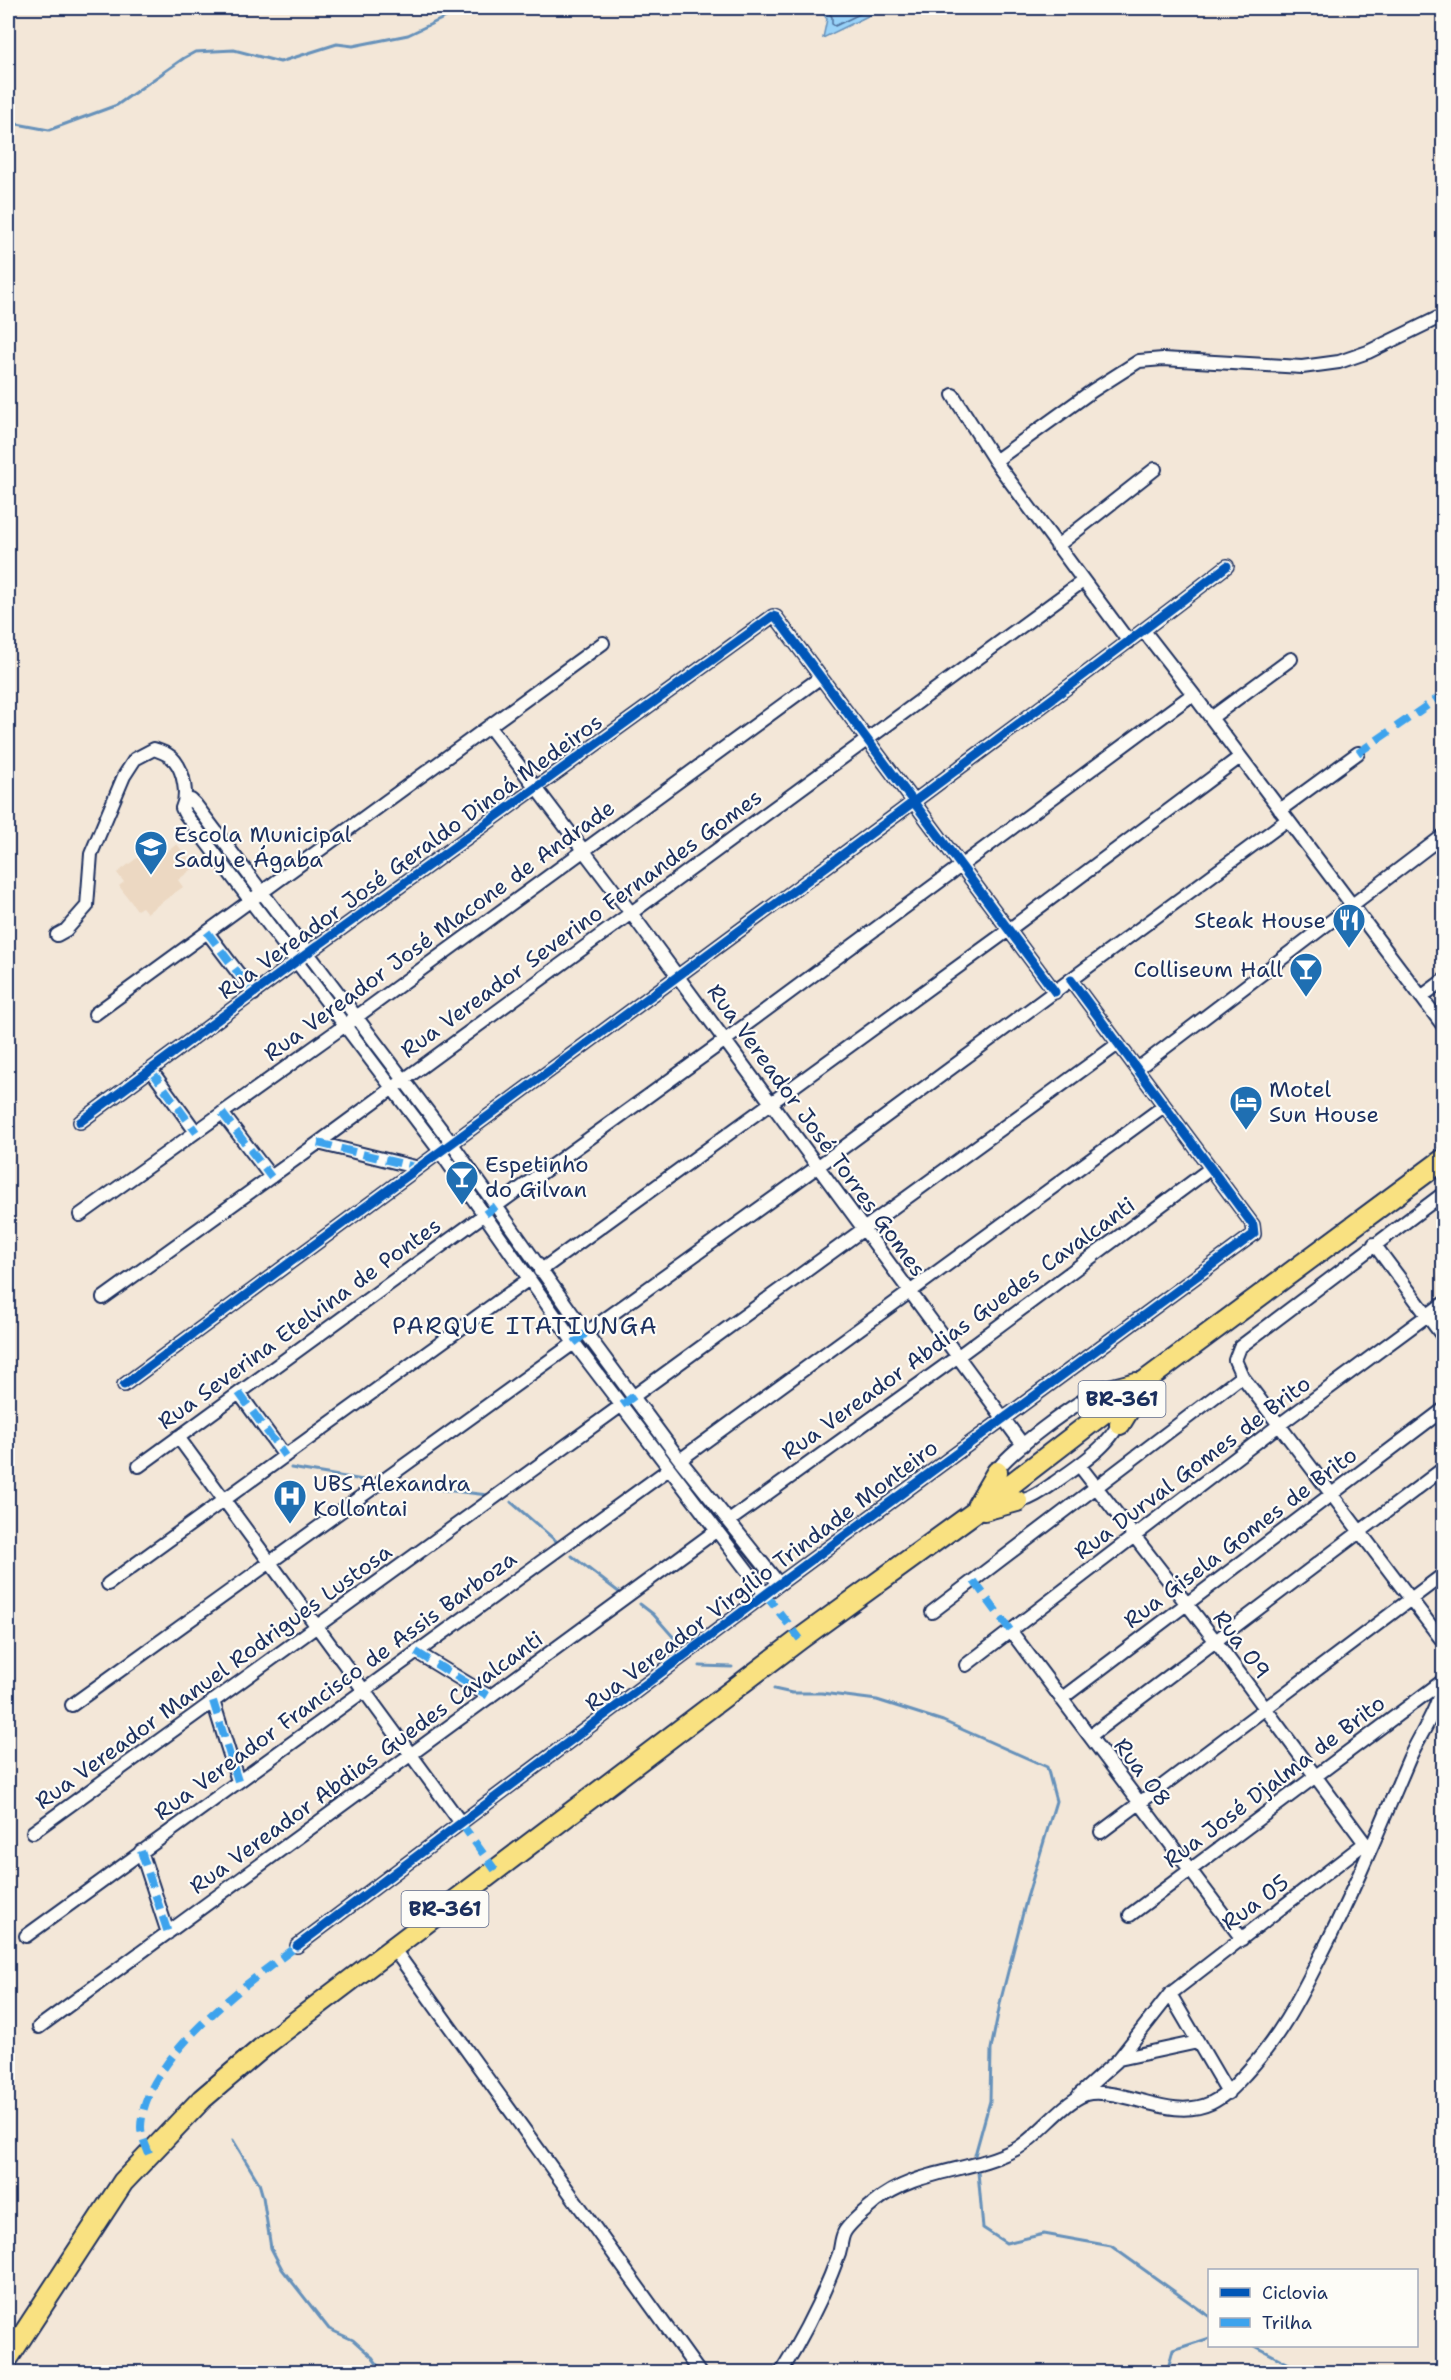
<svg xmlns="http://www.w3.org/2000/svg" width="1451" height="2380" font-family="'Shantell Sans',sans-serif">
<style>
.built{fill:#ecd8c2}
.water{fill:#98d2f8;stroke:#6691ba;stroke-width:1.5}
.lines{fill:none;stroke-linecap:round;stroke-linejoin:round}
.shore{stroke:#4d709c;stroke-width:1.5}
.stream{stroke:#6691ba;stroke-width:3}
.street-casing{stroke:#1b2f5e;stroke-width:16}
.primary-casing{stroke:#1b2f5e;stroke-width:24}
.street{stroke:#fdfcf7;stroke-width:12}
.primary{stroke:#f9e181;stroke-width:20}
.quiet{stroke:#3da3ed;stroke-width:8;stroke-dasharray:15 8;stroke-linecap:butt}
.cycleway-casing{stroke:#fdfcf7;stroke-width:13}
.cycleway{stroke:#0057b8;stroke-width:9}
.labels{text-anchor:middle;stroke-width:4.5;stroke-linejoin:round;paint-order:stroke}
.shield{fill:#fdfcf7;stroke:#5f6c8c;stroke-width:1.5}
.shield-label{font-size:21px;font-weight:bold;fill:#1b2f5e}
.poi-label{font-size:22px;fill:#1b2f5e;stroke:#fdfcf7;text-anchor:start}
.street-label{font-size:22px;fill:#1b2f5e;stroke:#fdfcf7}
.neighbourhood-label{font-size:24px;letter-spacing:1.5px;fill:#1b2f5e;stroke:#fdfcf7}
</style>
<rect width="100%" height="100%" fill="#f3e7d8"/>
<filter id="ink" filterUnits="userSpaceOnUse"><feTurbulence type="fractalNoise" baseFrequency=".0167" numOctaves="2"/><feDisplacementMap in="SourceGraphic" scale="12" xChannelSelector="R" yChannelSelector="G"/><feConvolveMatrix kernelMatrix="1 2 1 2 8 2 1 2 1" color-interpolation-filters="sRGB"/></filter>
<g filter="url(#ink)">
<path class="built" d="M177 844 195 867 178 880 183 887 147 913 142 907 137 910 119 886 124 882 117 873 153 846 161 856Z"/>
<path class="water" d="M819 8H881L876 12 823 38 827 19Z"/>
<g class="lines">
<path class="shore" d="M826 8 832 17V24L835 26 872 8"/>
<path class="stream" d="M8 128 17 124 49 130 117 105 184 58 195 52 234 50 280 62 337 44 353 46 408 35 465 8
M291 1468 369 1481
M401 1485 488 1495
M511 1502 556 1541
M572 1556 620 1593
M640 1604 653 1614 682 1647
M700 1666 732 1667
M774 1689 792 1693H822L877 1700 943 1721 1047 1767 1056 1801 1026 1901 1001 1999 991 2049 990 2101 975 2155
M233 2140 259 2183 263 2197 271 2248 282 2269 329 2329 353 2340 372 2357 383 2372
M978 2172 983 2228 1006 2243 1044 2234 1111 2246 1210 2317
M1255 2346 1304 2372
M1167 2372 1173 2350 1210 2338"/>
<g class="street-casing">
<path id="street" d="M953 395 995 461 1129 642
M995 461 1092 391 1139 361 1163 359 1302 367 1339 362 1368 352 1444 315
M1057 546 1155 469
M1144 631 1193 694 1444 1027
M1211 718 1291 659
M489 726 631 913 1023 1445
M186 802 191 800 196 805 450 1141 586 1333 680 1460 779 1584
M1280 810 1358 753
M207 932 254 994
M57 935 66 930 87 906 91 854 124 776 135 759 154 749C162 752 170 754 175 761 184 772 188 796 182 808L185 814 439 1150 574 1343 765 1594
M1421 997 1444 980
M95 1014 603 643
M1137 1069 1444 835
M151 1070 196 1132
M222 1113 271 1177
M80 1122 309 952 773 616 776 617 1055 992
M318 1143 415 1167
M1444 1193 1240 1347 1235 1360 1242 1376 1444 1643
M496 1206 724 1041 1193 694
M80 1215 344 1026 821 677
M1374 1244 1444 1338
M540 1271 1010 929 1240 757
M103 1298 318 1143 1083 581
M586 1333 817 1167 1287 820
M124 1385C380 1193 639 1005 896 815 1007 732 1118 651 1227 566
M239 1393 285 1456
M1098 1393C1108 1395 1116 1398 1119 1408 1128 1436 1073 1469 1054 1483 1037 1495 1014 1513 999 1489 996 1484 995 1477 997 1471 1004 1455 1081 1398 1098 1393Z
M634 1396 1118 1044
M178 1437 461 1823
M680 1460 1164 1106
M1079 1465 1214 1639 1370 1850
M139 1466 485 1214
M729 1521 957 1357 1211 1168
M108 1584 529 1279
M932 1612 1242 1376
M1010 1630 1242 1939
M416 1652 490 1697
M966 1665 1279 1425 1444 1303
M1061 1699 1444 1409
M213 1701 238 1781
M72 1705 574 1343
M1090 1736 1444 1468
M33 1832 622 1405
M1101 1832 1444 1574
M141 1851 168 1933
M1130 1915 1444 1680
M26 1936 669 1469
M297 1946 779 1584 1254 1234 1253 1225 1071 980
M393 1948 699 2372
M1170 1994 1228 2093
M39 2027 717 1530
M1119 2059 1198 2042
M1079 2095 1119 2059 1170 1994 1365 1843
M781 2372C804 2335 824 2295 839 2254 841 2247 841 2239 844 2233 849 2223 865 2211 874 2203 914 2169 970 2173 1016 2149 1039 2137 1068 2095 1091 2093 1130 2090 1172 2121 1211 2103 1226 2096 1236 2084 1247 2072 1278 2039 1298 2001 1318 1961 1352 1895 1380 1827 1409 1759 1420 1734 1440 1708 1442 1681"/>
</g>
<g class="primary-casing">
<path id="primary" d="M1098 1393 1136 1383
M1120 1424 1141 1390
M977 1506 997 1472
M984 1510 1017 1501
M8 2358 123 2182 202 2099 269 2042 800 1639 975 1512 1145 1381 1444 1159"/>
</g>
<use href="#street" class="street"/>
<use href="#primary" class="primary"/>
<path class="quiet" d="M1358 753 1444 694
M207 932 254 994
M151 1070 196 1132
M222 1113 271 1177
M318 1143 415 1167
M485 1214 496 1206
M574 1343 586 1333
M239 1393 285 1456
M622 1405 634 1396
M974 1581 1010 1630
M765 1594 800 1639
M416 1652 490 1697
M213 1701 238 1781
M461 1823 495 1870
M141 1851 168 1933
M149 2154C146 2146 141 2135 141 2127 143 2059 247 1983 297 1946"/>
<g class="cycleway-casing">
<path id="cycleway" d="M80 1122 309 952 773 616 776 617 1055 992
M124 1385C380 1193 639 1005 896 815 1007 732 1118 651 1227 566
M297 1946 779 1584 1254 1234 1253 1225 1071 980"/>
</g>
<use href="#cycleway" class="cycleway"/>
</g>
</g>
<defs>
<g id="school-pin" transform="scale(1.725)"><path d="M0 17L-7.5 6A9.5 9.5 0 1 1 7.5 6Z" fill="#1f6fb2" stroke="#fdfcf7"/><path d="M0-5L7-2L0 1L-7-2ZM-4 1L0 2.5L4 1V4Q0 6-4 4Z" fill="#fff"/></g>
<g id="restaurant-pin" transform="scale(1.725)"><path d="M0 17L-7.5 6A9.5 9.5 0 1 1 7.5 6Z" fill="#1f6fb2" stroke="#fdfcf7"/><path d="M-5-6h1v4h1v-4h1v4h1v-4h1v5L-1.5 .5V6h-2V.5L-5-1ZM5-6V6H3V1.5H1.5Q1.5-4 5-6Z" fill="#fff"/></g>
<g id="bar-pin" transform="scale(1.725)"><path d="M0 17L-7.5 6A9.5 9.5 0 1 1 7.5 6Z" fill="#1f6fb2" stroke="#fdfcf7"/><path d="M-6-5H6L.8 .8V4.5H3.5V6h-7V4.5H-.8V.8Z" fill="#fff"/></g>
<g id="hotel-pin" transform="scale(1.725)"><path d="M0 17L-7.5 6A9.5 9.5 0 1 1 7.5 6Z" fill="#1f6fb2" stroke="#fdfcf7"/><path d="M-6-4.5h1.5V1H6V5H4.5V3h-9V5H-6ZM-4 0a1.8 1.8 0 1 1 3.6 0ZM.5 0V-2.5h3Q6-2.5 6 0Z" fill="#fff"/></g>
<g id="hospital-pin" transform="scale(1.725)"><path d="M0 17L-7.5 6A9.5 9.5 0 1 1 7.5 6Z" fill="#1f6fb2" stroke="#fdfcf7"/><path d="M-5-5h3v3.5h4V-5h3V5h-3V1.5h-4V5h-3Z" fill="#fff"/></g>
</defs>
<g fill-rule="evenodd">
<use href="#school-pin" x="151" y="847"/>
<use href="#restaurant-pin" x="1349" y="920"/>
<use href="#bar-pin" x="1306" y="969"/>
<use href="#hotel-pin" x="1246" y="1102"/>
<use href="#bar-pin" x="462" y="1177"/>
<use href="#hospital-pin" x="290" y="1496"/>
</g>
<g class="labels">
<g class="shield">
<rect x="1078.5" y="1381" width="87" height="36" rx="4.5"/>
<rect x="401.5" y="1891" width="87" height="36" rx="4.5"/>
</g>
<g class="shield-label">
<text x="1122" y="1406">BR-361</text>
<text x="445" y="1916">BR-361</text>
</g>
<g class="poi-label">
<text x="174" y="842">Escola Municipal<tspan x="174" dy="25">Sady e Ágaba</tspan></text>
<text x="1326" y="928" text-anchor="end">Steak House</text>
<text x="1283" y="977" text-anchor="end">Colliseum Hall</text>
<text x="1269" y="1097">Motel<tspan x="1269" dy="25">Sun House</tspan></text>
<text x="485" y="1172">Espetinho<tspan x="485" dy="25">do Gilvan</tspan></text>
<text x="313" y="1491">UBS Alexandra<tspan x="313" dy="25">Kollontai</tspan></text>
</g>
<g class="street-label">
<text transform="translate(410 856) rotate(-36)" y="8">Rua Vereador José Geraldo Dinoá Medeiros</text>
<text transform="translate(581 923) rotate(-36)" y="8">Rua Vereador Severino Fernandes Gomes</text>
<text transform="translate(439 930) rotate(-36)" y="8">Rua Vereador José Macone de Andrade</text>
<text transform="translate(817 1130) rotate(54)" y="8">Rua Vereador José Torres Gomes</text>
<text transform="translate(299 1323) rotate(-36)" y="8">Rua Severina Etelvina de Pontes</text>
<text transform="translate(958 1328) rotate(-36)" y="8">Rua Vereador Abdias Guedes Cavalcanti</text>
<text transform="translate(1192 1467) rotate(-37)" y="8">Rua Durval Gomes de Brito</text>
<text transform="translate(1240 1537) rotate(-37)" y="8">Rua Gisela Gomes de Brito</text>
<text transform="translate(761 1575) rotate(-37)" y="8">Rua Vereador Virgílio Trindade Monteiro</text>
<text transform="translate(1242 1644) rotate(53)" y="8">Rua 09</text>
<text transform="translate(213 1676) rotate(-36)" y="8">Rua Vereador Manuel Rodrigues Lustosa</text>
<text transform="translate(335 1685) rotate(-36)" y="8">Rua Vereador Francisco de Assis Barboza</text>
<text transform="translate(366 1762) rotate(-36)" y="8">Rua Vereador Abdias Guedes Cavalcanti</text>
<text transform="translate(1143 1772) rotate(53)" y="8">Rua 08</text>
<text transform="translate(1274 1781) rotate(-37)" y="8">Rua José Djalma de Brito</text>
<text transform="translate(1255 1902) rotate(-37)" y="8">Rua 05</text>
</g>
<g class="neighbourhood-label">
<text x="525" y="1334">PARQUE ITATIUNGA</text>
</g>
</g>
<rect width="1451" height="2380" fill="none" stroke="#fdfcf7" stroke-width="30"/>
<rect x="15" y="15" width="1421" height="2350" fill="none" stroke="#1b2f5e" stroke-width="2" filter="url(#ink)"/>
<rect x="1208" y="2269" width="210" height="78" fill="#fdfcf7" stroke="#a3aaba" stroke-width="1.5"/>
<rect x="1220" y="2288" width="30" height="9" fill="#0057b8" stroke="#a3aaba" stroke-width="1.5"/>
<text x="1262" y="2299" font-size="18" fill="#1b2f5e">Ciclovia</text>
<rect x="1220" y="2318" width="30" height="9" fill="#3da3ed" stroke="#a3aaba" stroke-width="1.5"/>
<text x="1262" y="2329" font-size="18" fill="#1b2f5e">Trilha</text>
</svg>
